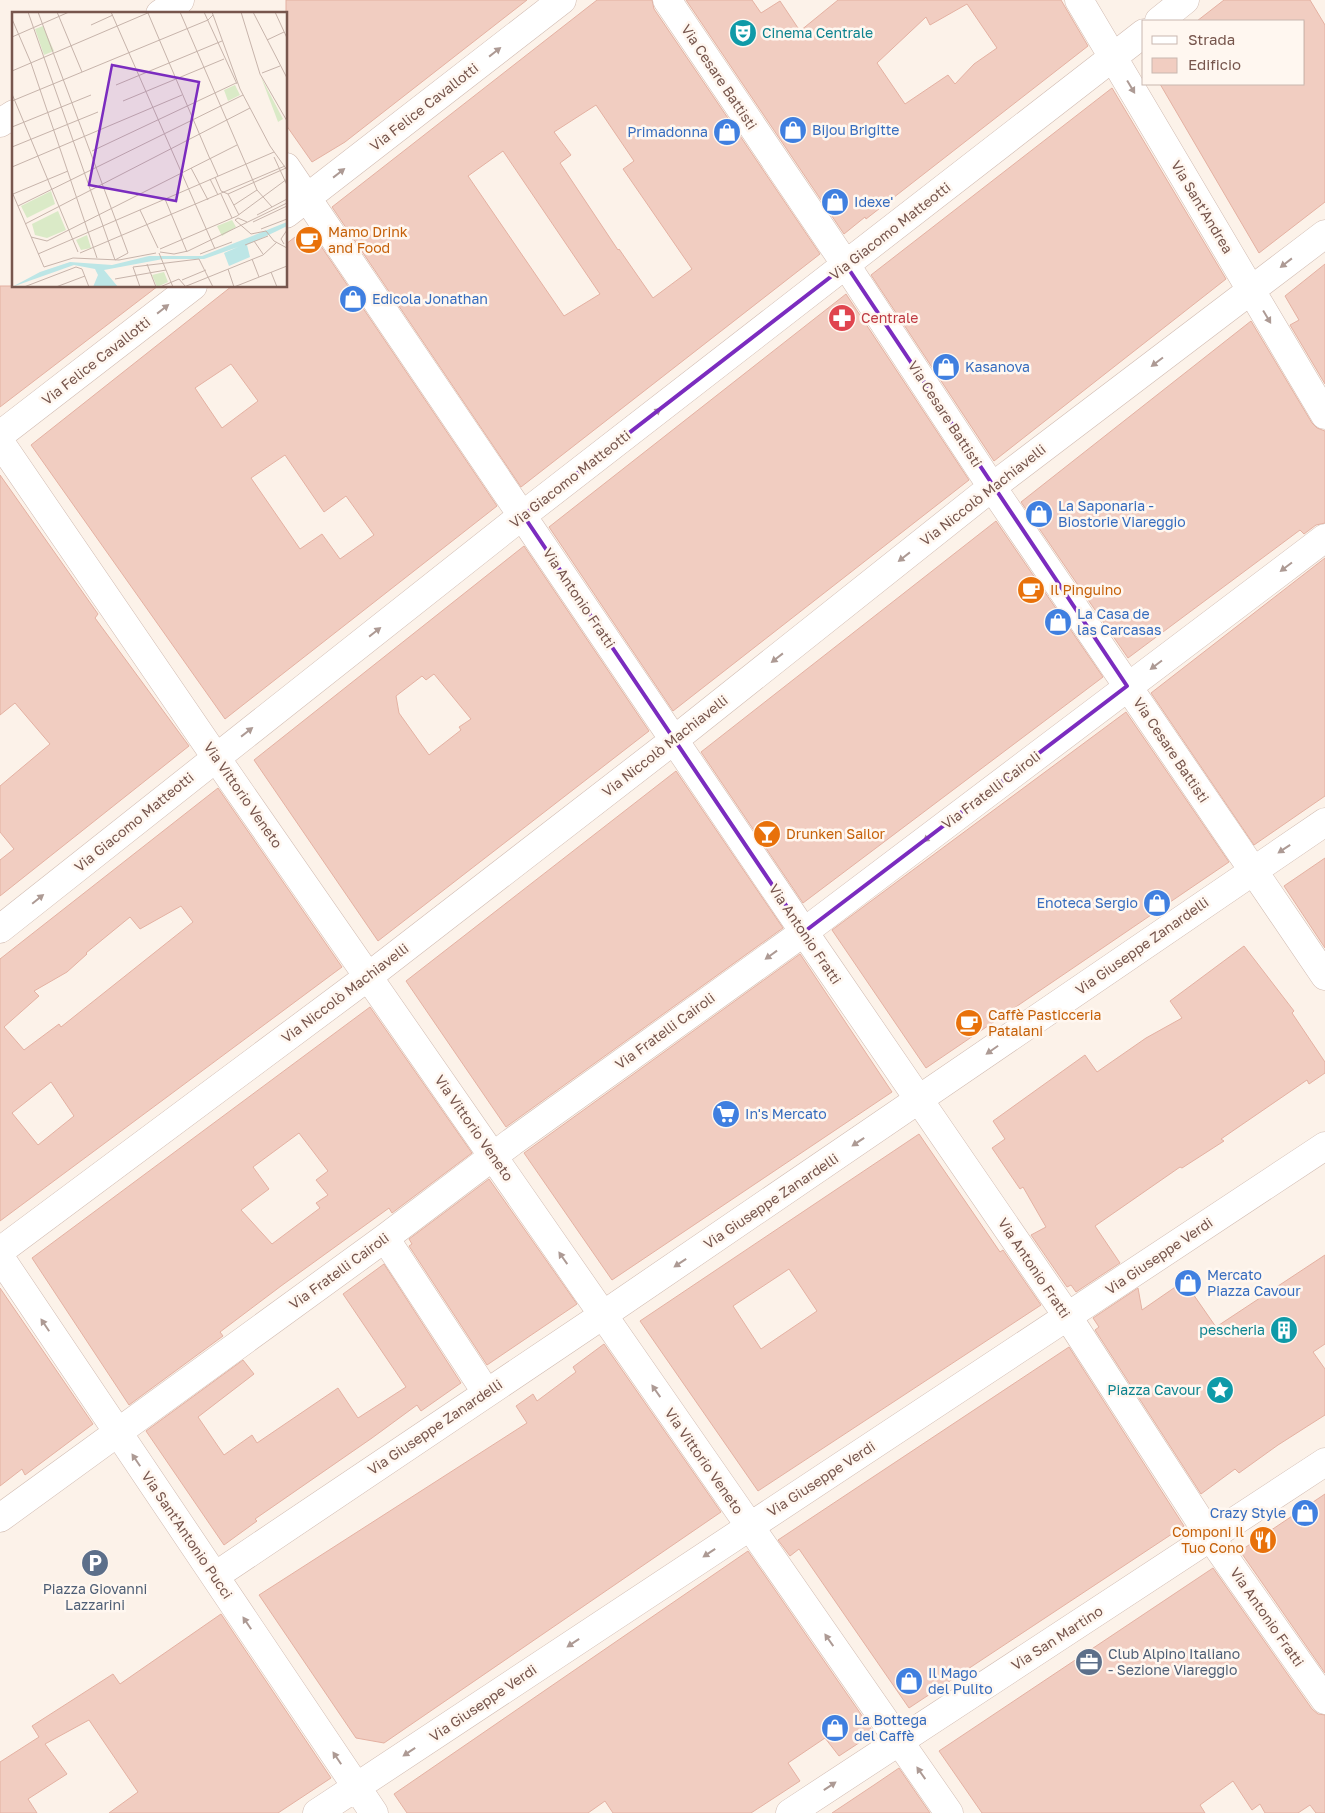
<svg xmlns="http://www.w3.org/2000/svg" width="1325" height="1813" font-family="'Golos Text',sans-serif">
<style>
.building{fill:#f1cdc1;stroke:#e4b1a2;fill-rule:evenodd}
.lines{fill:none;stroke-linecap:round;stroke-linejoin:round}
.minor-casing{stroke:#d1bbb1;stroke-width:29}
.minor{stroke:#fff;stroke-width:28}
.oneway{fill:#ad9a94}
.marked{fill:none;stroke:#7b2cbf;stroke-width:4;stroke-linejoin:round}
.labels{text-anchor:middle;stroke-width:5;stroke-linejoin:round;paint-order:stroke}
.culture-label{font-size:14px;fill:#0d838f;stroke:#fff7f0;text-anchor:end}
.street-label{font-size:14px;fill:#77564d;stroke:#fff7f0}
.shop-label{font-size:14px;fill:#366cbe;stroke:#fff7f0;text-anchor:start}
.food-label{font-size:14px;fill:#c56008;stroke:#fff7f0;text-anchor:start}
.health-label{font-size:14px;fill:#be3a42;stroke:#fff7f0;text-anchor:start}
.service-label{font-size:14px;fill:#4e5e75;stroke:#fff7f0}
.inset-road{fill:none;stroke:#c7b4ab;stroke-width:1}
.view{fill:#7b2cbf;fill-opacity:0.15;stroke:#7b2cbf;stroke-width:2.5}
.inset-edge{fill:none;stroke:#77564d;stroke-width:2.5}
</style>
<rect width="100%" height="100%" fill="#fcf2e9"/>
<path class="building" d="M286 0H527L345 142 312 162 286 125Z
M597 0H652L654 9 820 254 521 487 332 207ZM596 105 634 161 623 169 692 269 653 298 619 249 618 250 560 163 571 155 554 132ZM503 151 600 294 564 316 468 176Z
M686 0H752L761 13 780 1 800 31 838 0H1061L1088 46 866 219 865 217 844 234ZM967 4 997 48 974 64 955 84 948 75 905 104 877 63 926 17 930 25Z
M1224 0H1310L1325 25V202L1259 253 1160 84H1304V21H1197Z
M1112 88 1226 279 994 461 871 275Z
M308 227 497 506 225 719 31 445 232 286H286V244ZM231 364 258 401 222 428 195 388ZM285 455 324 512 346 496 374 535 340 559 322 534 300 549 251 478Z
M1325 264V384L1290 325 1299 320 1285 296Z
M0 286H158L0 407Z
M846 294 969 480 673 711 549 527Z
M1251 321 1312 423 1317 428 1325 431V523L1316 525 1304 534 1300 530 1128 658 1021 502Z
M0 475 98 614 95 618 189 746 0 896V860L14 849 0 832V786L50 744 15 703 0 715Z
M996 521 1103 677 803 903 701 752Z
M524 546 649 731 378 941 254 760ZM434 674 471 719 459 727 461 730 429 755 399 713 396 696 422 676 426 680Z
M1325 558V796L1254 845 1151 693Z
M1126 712 1229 862 926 1068 832 930Z
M676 771 783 928 506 1127 406 981Z
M218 788 342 967 0 1221V959ZM181 906 193 922 61 1027 59 1024 24 1050 4 1027 39 996 34 991 67 972 87 954 86 953 130 917 140 929ZM51 1082 74 1116 38 1145 12 1113Z
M1325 858V948L1284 886Z
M1244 946 1294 1011 1292 1013 1325 1062V1073L1309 1084 1307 1080 1221 1139 1224 1141 1182 1168 1180 1167 1095 1226 1120 1263 1076 1292 1071 1285 1067 1287 1031 1235 1046 1227 1023 1187 1020 1189 992 1148 1005 1139 993 1121 1085 1055 1097 1072 1146 1038 1182 1018 1170 1001Z
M800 954 892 1092 612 1280 524 1153Z
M370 1007 472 1153 392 1213 389 1208 281 1286 220 1332 223 1336 129 1405 32 1258ZM299 1133 328 1171 316 1180 328 1195 316 1203 320 1208 272 1244 241 1210 269 1189 253 1167Z
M919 1134 1000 1252 1003 1250 1041 1305 758 1491 640 1321ZM789 1269 817 1311 761 1349 733 1306Z
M489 1179 577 1304 487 1365 409 1246 412 1244 409 1239Z
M1325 1255V1344L1313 1352 1325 1369V1415L1278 1445 1239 1473 1235 1469 1201 1494 1095 1330 1099 1327 1093 1318 1138 1288 1142 1310 1184 1281 1216 1327Z
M384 1264 461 1383 421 1411 417 1405 372 1438 255 1519 257 1521 224 1545 146 1431 243 1360 254 1374 198 1417 224 1455 252 1435 257 1443 338 1388 358 1418 406 1387 343 1294Z
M0 1288 93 1424 25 1475 22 1469 0 1486Z
M604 1344 721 1512 384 1743 356 1738 259 1595 527 1423 516 1406 533 1394 537 1401 576 1372 573 1367Z
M1069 1347 1184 1526 909 1708 799 1549 790 1556 778 1540Z
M1325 1494V1673L1240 1551Z
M748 1551 874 1733 839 1756 825 1738 788 1763 800 1781 751 1813H613L605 1801 588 1813H407L394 1794Z
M1213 1568 1312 1709 1318 1714 1325 1715V1813H1316L1310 1805 1298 1813H1265L1260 1804 1252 1810 1233 1781 1200 1805 1205 1813H982L939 1751Z
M221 1614 331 1778 278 1813H109L138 1792 89 1720 45 1744 67 1774 28 1799 37 1813H0V1762L39 1737 32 1726 113 1674 120 1684Z
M899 1768 930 1813H832L874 1785Z"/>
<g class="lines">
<g class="minor-casing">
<path id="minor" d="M667 0 846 265 992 487 1325 976
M1079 0 1325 415
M160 14 180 0
M1159 21 1185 0
M0 123 14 114
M286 167 804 932 1068 1317 1211 1538 1325 1700
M286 214 562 0
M0 435 193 286
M0 442 228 775 949 1813
M0 929 523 515 1144 33
M385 1238 486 1392
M0 1251 369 976 674 740 992 487 1325 234
M0 1257 374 1813
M0 1518 385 1238 512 1142 804 932 1325 538
M215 1576 603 1315 1325 822
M317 1813 1325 1146
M790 1813 1325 1462"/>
</g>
<use href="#minor" class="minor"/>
</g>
<defs><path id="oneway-solid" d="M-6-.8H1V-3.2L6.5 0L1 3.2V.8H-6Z" transform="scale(1.25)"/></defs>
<g class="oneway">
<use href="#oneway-solid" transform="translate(495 52) rotate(-38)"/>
<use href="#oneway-solid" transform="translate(1131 87) rotate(59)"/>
<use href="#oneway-solid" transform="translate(339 173) rotate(-38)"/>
<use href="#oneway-solid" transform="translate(1286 263) rotate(142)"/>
<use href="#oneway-solid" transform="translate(163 309) rotate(-38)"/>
<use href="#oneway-solid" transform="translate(1267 317) rotate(59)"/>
<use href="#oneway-solid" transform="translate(1157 362) rotate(143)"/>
<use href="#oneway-solid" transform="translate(655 413) rotate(-38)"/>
<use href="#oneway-solid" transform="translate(904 557) rotate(142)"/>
<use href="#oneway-solid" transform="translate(1286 567) rotate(143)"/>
<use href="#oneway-solid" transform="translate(375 632) rotate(-38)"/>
<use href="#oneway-solid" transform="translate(777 658) rotate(142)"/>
<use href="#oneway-solid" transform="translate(1156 665) rotate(143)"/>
<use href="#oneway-solid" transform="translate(247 732) rotate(-38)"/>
<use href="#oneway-solid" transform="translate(929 837) rotate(143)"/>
<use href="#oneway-solid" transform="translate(1284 849) rotate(146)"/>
<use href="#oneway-solid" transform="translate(38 899) rotate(-39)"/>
<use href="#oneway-solid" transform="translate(771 955) rotate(144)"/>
<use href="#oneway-solid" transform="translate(992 1050) rotate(145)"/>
<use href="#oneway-solid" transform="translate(858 1142) rotate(146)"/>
<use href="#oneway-solid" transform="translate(563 1258) rotate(-125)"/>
<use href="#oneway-solid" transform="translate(680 1263) rotate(146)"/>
<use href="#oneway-solid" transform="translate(45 1325) rotate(-124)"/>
<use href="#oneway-solid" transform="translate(656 1391) rotate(-125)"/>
<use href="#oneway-solid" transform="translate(136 1460) rotate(-124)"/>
<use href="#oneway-solid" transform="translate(709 1553) rotate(146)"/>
<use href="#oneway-solid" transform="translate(247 1623) rotate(-124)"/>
<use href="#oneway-solid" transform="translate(829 1640) rotate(-125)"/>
<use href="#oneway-solid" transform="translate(573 1643) rotate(146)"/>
<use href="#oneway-solid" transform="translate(409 1752) rotate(146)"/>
<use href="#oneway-solid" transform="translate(337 1758) rotate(-124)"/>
<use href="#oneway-solid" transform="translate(921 1773) rotate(-125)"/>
<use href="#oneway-solid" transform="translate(830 1786) rotate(-34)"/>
</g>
<path class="marked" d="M846 265 1127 686 804 932 523 515Z"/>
<defs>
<g id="theatre-disc" transform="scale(1.4375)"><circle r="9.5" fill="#0f9aa8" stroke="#fff7f0"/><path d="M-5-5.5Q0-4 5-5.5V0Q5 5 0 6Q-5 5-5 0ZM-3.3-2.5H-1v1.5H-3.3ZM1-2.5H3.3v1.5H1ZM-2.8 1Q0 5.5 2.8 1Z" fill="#fff"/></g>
<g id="shop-disc" transform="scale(1.4375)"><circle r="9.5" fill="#3f7fe0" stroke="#fff7f0"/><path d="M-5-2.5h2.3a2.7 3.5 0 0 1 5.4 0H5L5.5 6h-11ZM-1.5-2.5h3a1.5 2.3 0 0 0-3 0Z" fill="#fff"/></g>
<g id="cafe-disc" transform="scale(1.4375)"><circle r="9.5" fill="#e8710a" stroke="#fff7f0"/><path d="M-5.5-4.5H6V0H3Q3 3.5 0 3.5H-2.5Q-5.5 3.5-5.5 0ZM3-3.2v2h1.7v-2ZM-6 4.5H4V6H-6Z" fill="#fff"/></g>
<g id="pharmacy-disc" transform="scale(1.4375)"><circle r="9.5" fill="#e0444e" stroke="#fff7f0"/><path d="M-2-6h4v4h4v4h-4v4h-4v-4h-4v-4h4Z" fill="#fff"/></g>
<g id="bar-disc" transform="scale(1.4375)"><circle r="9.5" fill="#e8710a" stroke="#fff7f0"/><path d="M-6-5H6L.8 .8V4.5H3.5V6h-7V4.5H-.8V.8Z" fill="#fff"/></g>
<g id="supermarket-disc" transform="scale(1.4375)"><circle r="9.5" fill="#3f7fe0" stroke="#fff7f0"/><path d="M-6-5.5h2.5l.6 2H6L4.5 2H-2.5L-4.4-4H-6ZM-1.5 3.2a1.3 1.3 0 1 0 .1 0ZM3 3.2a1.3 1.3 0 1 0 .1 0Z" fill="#fff"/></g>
<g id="building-disc" transform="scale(1.4375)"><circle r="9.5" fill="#0f9aa8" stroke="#fff7f0"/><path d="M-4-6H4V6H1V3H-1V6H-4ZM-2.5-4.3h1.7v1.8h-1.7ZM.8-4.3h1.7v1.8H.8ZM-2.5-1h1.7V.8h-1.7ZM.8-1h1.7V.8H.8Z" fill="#fff"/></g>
<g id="sight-disc" transform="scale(1.4375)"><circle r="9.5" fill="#0f9aa8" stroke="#fff7f0"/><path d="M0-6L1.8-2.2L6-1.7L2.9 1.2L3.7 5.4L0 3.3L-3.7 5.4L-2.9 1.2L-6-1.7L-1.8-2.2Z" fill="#fff"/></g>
<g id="restaurant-disc" transform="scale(1.4375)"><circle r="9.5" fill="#e8710a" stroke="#fff7f0"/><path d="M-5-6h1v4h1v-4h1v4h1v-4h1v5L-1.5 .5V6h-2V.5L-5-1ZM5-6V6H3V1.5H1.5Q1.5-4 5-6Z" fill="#fff"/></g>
<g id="parking-disc" transform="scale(1.4375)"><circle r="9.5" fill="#5c6f8a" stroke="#fff7f0"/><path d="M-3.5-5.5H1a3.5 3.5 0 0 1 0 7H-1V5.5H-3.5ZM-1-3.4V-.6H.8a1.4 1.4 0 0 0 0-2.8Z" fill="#fff"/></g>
<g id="office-disc" transform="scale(1.4375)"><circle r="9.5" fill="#5c6f8a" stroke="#fff7f0"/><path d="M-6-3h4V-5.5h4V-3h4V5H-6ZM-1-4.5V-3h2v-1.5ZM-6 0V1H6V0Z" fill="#fff"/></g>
</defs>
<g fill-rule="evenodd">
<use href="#theatre-disc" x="743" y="33"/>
<use href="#shop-disc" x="793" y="130"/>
<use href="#shop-disc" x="727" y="132"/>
<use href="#shop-disc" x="835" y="202"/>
<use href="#cafe-disc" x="309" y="240"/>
<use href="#shop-disc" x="353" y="299"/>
<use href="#pharmacy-disc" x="842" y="318"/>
<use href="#shop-disc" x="946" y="367"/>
<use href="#shop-disc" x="1039" y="514"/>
<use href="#cafe-disc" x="1031" y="590"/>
<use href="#shop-disc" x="1058" y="622"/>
<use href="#bar-disc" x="767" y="834"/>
<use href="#shop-disc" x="1157" y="903"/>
<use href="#cafe-disc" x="969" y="1023"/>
<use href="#supermarket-disc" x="726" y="1114"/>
<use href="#shop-disc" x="1188" y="1283"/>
<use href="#building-disc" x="1284" y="1330"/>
<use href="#sight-disc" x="1220" y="1390"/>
<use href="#shop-disc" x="1305" y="1513"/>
<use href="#restaurant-disc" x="1263" y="1540"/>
<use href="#parking-disc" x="95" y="1563"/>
<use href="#office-disc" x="1089" y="1662"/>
<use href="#shop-disc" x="909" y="1681"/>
<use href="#shop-disc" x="835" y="1728"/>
</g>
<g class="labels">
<g class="culture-label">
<text x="762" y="38" text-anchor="start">Cinema Centrale</text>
<text x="1265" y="1335">pescheria</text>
<text x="1201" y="1395">Piazza Cavour</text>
</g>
<g class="street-label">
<text transform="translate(719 77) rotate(56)" y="5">Via Cesare Battisti</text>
<text transform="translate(424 107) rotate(-38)" y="5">Via Felice Cavallotti</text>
<text transform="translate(1202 207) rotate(59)" y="5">Via Sant'Andrea</text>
<text transform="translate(890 231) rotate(-38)" y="5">Via Giacomo Matteotti</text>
<text transform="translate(96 361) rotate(-38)" y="5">Via Felice Cavallotti</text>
<text transform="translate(945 414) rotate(57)" y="5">Via Cesare Battisti</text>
<text transform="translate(570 479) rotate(-38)" y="5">Via Giacomo Matteotti</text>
<text transform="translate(983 495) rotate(-38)" y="5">Via Niccolò Machiavelli</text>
<text transform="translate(579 598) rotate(56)" y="5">Via Antonio Fratti</text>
<text transform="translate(665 746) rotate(-38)" y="5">Via Niccolò Machiavelli</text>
<text transform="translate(1171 750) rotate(56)" y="5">Via Cesare Battisti</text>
<text transform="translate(991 790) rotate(-37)" y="5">Via Fratelli Cairoli</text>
<text transform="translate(243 795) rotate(55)" y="5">Via Vittorio Veneto</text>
<text transform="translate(134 822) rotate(-39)" y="5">Via Giacomo Matteotti</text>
<text transform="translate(805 934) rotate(56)" y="5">Via Antonio Fratti</text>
<text transform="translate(1142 946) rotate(-35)" y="5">Via Giuseppe Zanardelli</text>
<text transform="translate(345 993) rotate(-37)" y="5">Via Niccolò Machiavelli</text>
<text transform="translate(665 1031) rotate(-36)" y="5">Via Fratelli Cairoli</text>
<text transform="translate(474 1128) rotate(55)" y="5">Via Vittorio Veneto</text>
<text transform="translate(771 1201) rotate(-34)" y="5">Via Giuseppe Zanardelli</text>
<text transform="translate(1159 1256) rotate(-34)" y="5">Via Giuseppe Verdi</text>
<text transform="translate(1034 1268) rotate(56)" y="5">Via Antonio Fratti</text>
<text transform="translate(339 1271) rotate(-36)" y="5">Via Fratelli Cairoli</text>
<text transform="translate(435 1427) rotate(-34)" y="5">Via Giuseppe Zanardelli</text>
<text transform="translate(704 1461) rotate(55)" y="5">Via Vittorio Veneto</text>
<text transform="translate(821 1479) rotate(-33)" y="5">Via Giuseppe Verdi</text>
<text transform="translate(187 1535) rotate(56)" y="5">Via Sant'Antonio Pucci</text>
<text transform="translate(1267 1617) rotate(55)" y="5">Via Antonio Fratti</text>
<text transform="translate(1057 1638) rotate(-33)" y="5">Via San Martino</text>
<text transform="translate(483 1703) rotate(-34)" y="5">Via Giuseppe Verdi</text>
</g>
<g class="shop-label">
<text x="812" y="135">Bijou Brigitte</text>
<text x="708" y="137" text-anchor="end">Primadonna</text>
<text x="854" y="207">Idexe'</text>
<text x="372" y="304">Edicola Jonathan</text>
<text x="965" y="372">Kasanova</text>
<text x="1058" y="511">La Saponaria -<tspan x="1058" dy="16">Biostorie Viareggio</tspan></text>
<text x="1077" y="619">La Casa de<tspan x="1077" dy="16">las Carcasas</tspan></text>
<text x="1138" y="908" text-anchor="end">Enoteca Sergio</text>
<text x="745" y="1119">In's Mercato</text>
<text x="1207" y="1280">Mercato<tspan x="1207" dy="16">Piazza Cavour</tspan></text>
<text x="1286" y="1518" text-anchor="end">Crazy Style</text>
<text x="928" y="1678">Il Mago<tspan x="928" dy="16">del Pulito</tspan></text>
<text x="854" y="1725">La Bottega<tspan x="854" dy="16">del Caffè</tspan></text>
</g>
<g class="food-label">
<text x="328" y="237">Mamo Drink<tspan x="328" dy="16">and Food</tspan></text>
<text x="1050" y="595">Il Pinguino</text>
<text x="786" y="839">Drunken Sailor</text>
<text x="988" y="1020">Caffè Pasticceria<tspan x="988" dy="16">Patalani</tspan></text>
<text x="1244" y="1537" text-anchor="end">Componi Il<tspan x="1244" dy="16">Tuo Cono</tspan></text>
</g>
<g class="health-label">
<text x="861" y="323">Centrale</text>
</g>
<g class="service-label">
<text x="95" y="1594">Piazza Giovanni<tspan x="95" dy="16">Lazzarini</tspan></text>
<text x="1108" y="1659" text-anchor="start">Club Alpino Italiano<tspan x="1108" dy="16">- Sezione Viareggio</tspan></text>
</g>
</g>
<g transform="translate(12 12)">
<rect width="275" height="275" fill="#fcf2e9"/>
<path d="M31 14 42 39 32 43 23 17ZM249 65 271 107 266 110 274 131ZM223 73 228 83 216 89 212 78ZM39 179 43 192 15 206 9 194ZM46 199 54 218 35 226 23 223 20 212ZM220 208 224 215 210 224 205 214ZM75 223 79 236 69 238 64 228ZM152 260 156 270 145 275 140 263Z" fill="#daeac7"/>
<path d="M275 210V214L265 219 235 233 238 245 217 254 212 241 226 235 192 247H151L92 258 106 275H81L86 263 83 257 62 253 0 275 28 260 58 250 100 253 137 244H190Z" fill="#bde6e6"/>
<path class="inset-road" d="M16 0 103 248M26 0 116 241 103 248M45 0 70 60M99 0 203 237M168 0 245 178 260 195M192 0 225 72M200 0 228 77 258 134 275 158M229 0 248 62 275 109M241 0 275 66M263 0 275 26M136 1 198 147M0 7 19 51 85 246M79 13 101 3M0 25 57 0M255 28 272 20M0 59 138 0M250 61 268 54M104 73 210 29M0 82 66 240M0 89 196 8 201 3M111 89 212 47M0 115 79 83M0 135 86 100M80 139 224 71M262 145 275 173M198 146 206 164M0 155 170 83M179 156 196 188M203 165 209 179 216 182 227 203M198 167 206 183M0 180 32 255 61 246 107 248 144 241M1 182 56 159M209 182 220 206M216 182 274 156M153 187 175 240M222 193 245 178M6 194 231 83M128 198 146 236M245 203 275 187M235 210 226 206 223 208 239 222 254 219 262 229 275 236M241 210 275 194M13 212 238 96M249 217 275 207M19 225 35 229 225 133M242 229 251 242M272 232 269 227 275 218M233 233 256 224M148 237 225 204 275 167M148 240 162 242 176 239 275 191M68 241 273 154M147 241 161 275M26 242 262 140M188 242 220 230M240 247 247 265M135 252 144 275M216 257 222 275M259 260 265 275M103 267 154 258M170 268 194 258M12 275 64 255 70 257 77 275M44 275 73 264M128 275 121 255 187 247 201 275M148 275 167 267 173 274M172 275 251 243 265 230M222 275 275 254"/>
<path class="view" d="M100 53 187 70 164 189 77 173Z"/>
<rect width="275" height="275" class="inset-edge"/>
</g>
<rect x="1142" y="20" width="162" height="65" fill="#fff7f0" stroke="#c9b7af"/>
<rect x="1152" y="36" width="25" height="8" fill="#ffffff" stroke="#c9b7af"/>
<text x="1188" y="45" font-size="15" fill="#77564d">Strada</text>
<rect x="1152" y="58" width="25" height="15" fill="#f1cdc1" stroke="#c9b7af"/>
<text x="1188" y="70" font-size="15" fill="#77564d">Edificio</text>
</svg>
